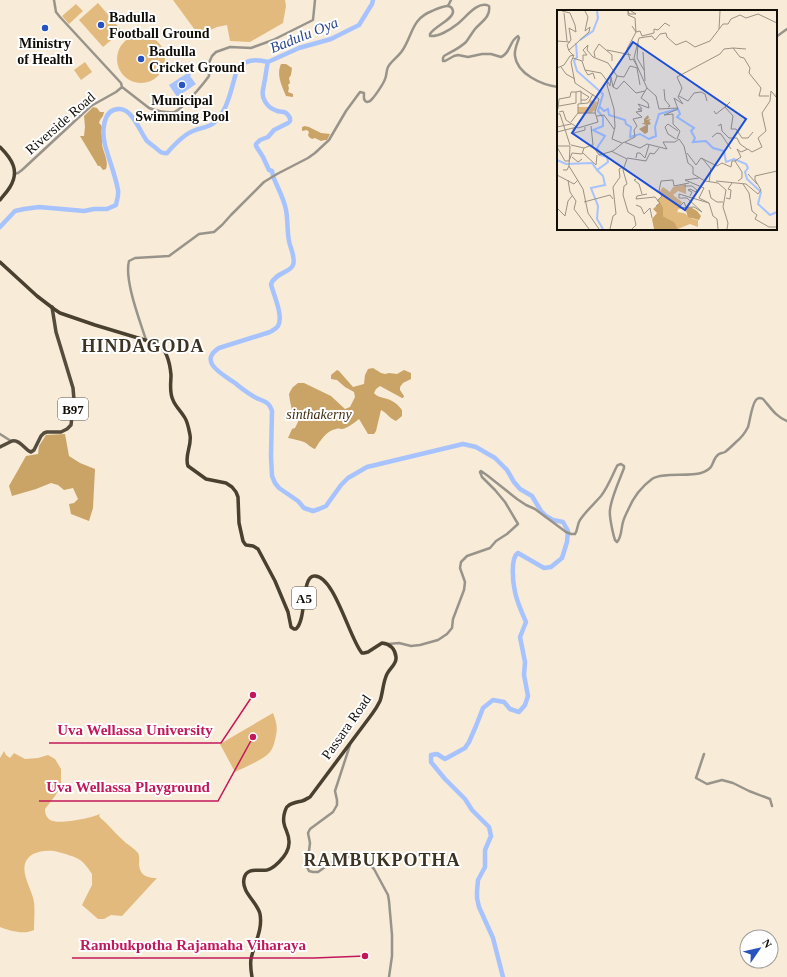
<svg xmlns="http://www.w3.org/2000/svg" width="787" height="977" font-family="Georgia,serif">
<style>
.green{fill:#e2ba7d}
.forest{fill:#caa367}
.water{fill:#a6c3ff}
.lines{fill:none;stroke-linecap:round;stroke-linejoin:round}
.river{stroke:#a6c3ff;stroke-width:4.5}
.tertiary{stroke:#99948b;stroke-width:2.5}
.primary{stroke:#554c3e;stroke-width:3.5}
.trunk{stroke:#4a4030;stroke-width:3.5}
.poi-dot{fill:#2852c0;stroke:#fff;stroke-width:1.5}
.labels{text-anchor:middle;stroke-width:4;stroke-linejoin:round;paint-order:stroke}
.shield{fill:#fff;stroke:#585651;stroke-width:1}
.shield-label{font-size:13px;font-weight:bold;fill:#110d07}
.poi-label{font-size:14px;font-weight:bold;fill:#110d07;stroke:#fff;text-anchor:start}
.street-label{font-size:14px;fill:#110d07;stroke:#fff}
.park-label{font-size:14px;font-style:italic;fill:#3f2e12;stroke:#fff}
.water-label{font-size:15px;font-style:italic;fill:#2b488e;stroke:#fff}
.district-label{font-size:18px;font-weight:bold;letter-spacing:1px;fill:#3e3323;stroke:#fff}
.inset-river{fill:none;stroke:#a6c3ff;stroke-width:2}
.inset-road{fill:none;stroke:#9c9284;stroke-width:1}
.view{fill:#1d4ed8;fill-opacity:0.15;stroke:#1d4ed8;stroke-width:2}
.inset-edge{fill:none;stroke:#110d07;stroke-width:2}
.leader{fill:none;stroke:#c2185b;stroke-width:1.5}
.callout-dot{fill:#c2185b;stroke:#fff;stroke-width:1.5}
.callout-label{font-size:15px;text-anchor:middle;font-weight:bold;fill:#c2185b;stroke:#fff;stroke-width:4;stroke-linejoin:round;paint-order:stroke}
</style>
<rect width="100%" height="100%" fill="#f8ebd7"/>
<path class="green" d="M173 0H285L286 6 283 23 250 42 230 41 227 25 217 27 201 34 195 30Z
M98 3 122 31 103 47 79 20Z
M76 4 83 11 69 24 62 16Z
M117 59a24 24 0 1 1 48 0a24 24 0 1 1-48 0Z
M85 62 92 72 81 80 74 70Z
M273 713C277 724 278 728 275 740 274 744 273 748 270 752 263 760 245 767 235 772L220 744Z
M4 751 6 755 10 758 14 753 25 759 38 758 48 755 55 759 61 769V786L55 796 45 809C45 813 46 817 50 820 59 825 91 818 100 814L99 816C101 819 103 820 106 823 113 830 119 837 126 843 130 846 135 849 138 853 140 857 139 861 139 865 140 876 148 878 157 878L122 916 111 915 104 919H98L82 905 92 885V874C89 870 85 863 80 860 77 857 59 852 54 851 47 850 39 851 33 854 14 866 32 887 34 902 35 911 34 921 34 930 24 935 10 931 0 927V758Z"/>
<path class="forest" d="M281 64H286L292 68 291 75 289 78 290 83 288 85 289 88 288 92 293 94V97L286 96C282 86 276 75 281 64Z
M93 107 97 108 100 112H104L103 116 100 120 99 123 101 125 103 129 101 131C103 135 102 139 102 144 103 152 109 161 106 169L103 170 100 166H98L80 136H84L85 127 84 116Z
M305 126 309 127 321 133 330 134 327 140H325L321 141 315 138 312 139 309 137 308 135 309 132 307 130 302 131V127Z
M373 368 381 373 385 374 389 373 397 374 404 370 411 373V379L403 383 400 387V390L404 396 403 398H402L380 386 376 389 374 393C379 399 386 397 392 401 396 403 399 406 402 410V416L396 421C389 418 387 413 381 410L376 431 374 434H368L359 419C355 422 348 428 342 429 340 429 339 428 336 429 326 431 320 441 315 449 311 448 308 444 304 442 299 440 293 439 288 438L292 429 295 428 298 422 299 418 292 410 290 401 289 394 291 390 293 387 298 383H304L331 396 345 409 350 407 355 397 354 392 345 387 337 380 331 379V375L337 370 339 371 353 387 364 384 365 375 368 369Z
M65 434 69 456 80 463 95 469 93 508 89 521 71 514 69 504 74 503 78 499 73 488 64 490 58 485 51 483 36 489 12 496 9 486 26 456 38 454 39 446 46 435Z"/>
<path class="water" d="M189 72 191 75 190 76 196 84 177 97 169 85Z"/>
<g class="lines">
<path class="river" d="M268 62C266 69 266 76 264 84 264 86 263 88 263 90 261 98 267 107 275 110 282 114 284 108 290 118V121L288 123 274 130 268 137 260 140 256 144V146L263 157 269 170 272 171 273 176C277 187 284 198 286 210 288 220 287 231 289 241 290 247 296 259 293 265 290 273 276 272 271 284 273 294 284 316 278 326 276 329 273 330 270 332L219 348C197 362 224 375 235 383 241 388 246 392 253 396 257 399 263 400 267 403 270 405 271 408 272 411L271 456 272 476 275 483 279 488 298 501 304 508 313 511 319 509 326 506 341 485 348 478 367 467 463 444 476 447 495 458 507 470 514 482 520 489 532 496 541 511 546 516 553 520 563 522 568 531 567 542 562 558 551 567 544 568 518 553C510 558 513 583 515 592 517 602 522 613 526 622L520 637 525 662 524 675 528 696 525 705 519 712 510 709 504 702 493 700 483 708 476 726 469 742 465 748 445 759 437 754 431 755V762L445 779 465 799 472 810 489 827 491 836 485 850V867L478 880 477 891V898L479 907 493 938 503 977
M0 227 15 211 24 209 39 207 73 210 84 211 94 209H107L116 205C117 199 119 195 118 190 115 174 109 160 105 145 102 133 102 108 120 109 133 110 140 132 147 141 150 144 154 146 157 149 160 152 163 154 167 153 174 145 183 135 193 131 203 127 212 127 218 119 228 108 233 83 237 69 245 59 257 59 268 62L299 48 331 39 359 25 372 4 373 0"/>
<path class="tertiary" d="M54 0 56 12 60 17 121 83 122 87 149 108C156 111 167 113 174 112 182 110 204 83 209 76L208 65 212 56 216 52 230 47 251 48 273 40 313 20 315 0
M448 6 451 0
M776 37 787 29
M14 174 18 173 22 170 91 106 116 92 122 87
M146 340C140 321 124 280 129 261L135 258 169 256 199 234 214 232 222 225 231 215 264 182 277 174 308 158 315 153 329 140 346 111 360 92 364 93C364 97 363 101 367 102 370 101 370 102 372 99 375 96 384 83 385 79 387 75 386 71 388 67 391 61 398 57 402 51 413 35 411 19 432 11 437 9 451 1 453 11 454 19 435 26 430 34V36C438 37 450 30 456 25 465 19 477 0 489 6 491 17 481 22 475 29 472 33 469 38 466 42 460 48 451 52 444 56L443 58V61H445L454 56 458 55 468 57 482 54H491L501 57C511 53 509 41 518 36L519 38C517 44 514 50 515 56 517 74 542 85 558 87
M0 434 11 441
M388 644 399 643 411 646 420 645 438 640 447 634 452 628 453 619 464 590 465 582 460 568 461 562 467 556 490 548 496 541 507 534 518 524 505 502 495 490 482 477 480 472 481 471 488 476 517 499 526 505 535 509 566 532 571 534H575C578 530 577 524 580 520 586 511 594 504 601 496 608 487 612 476 617 466L618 465 621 464 624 466V468C620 479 611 498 610 510 609 516 613 534 615 540L617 542C622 537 621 528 623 522 624 518 626 514 628 510 633 498 641 487 652 479 662 472 688 477 701 473 717 468 710 460 719 454 721 453 723 453 725 452 729 449 733 445 736 442 741 438 745 433 748 427 750 421 752 402 757 399 760 397 761 398 763 399 771 408 776 417 787 421
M350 745 335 791 337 800V805L333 812 310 829 308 833 310 843 307 867 309 871 313 872H318L338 858 346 856 368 863 374 869 388 895 389 901 392 935V956L389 977
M704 754 696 778 707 784 722 780 733 783 749 791 770 799 772 806"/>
<path class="primary" d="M0 447C4 445 8 443 12 441 20 439 25 450 31 452L34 450 41 436 44 433 47 432H61L67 429 71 425 74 400 73 388 56 332 52 307"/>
<path class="trunk" d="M0 147C12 159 20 171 10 187 7 192 3 196 0 200
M0 262 37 296 54 309 60 313 95 325 158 344C167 350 170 364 171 375 171 383 169 392 173 400 175 406 181 411 185 418 188 423 189 430 190 435 192 446 184 456 188 466L206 479 226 483 232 487 236 492 238 497 239 523 243 541 245 544 246 545 253 546 258 549 275 581 288 612 291 627 294 629H296C307 619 301 577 314 576 334 574 350 640 362 653H364L368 652 382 643C390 644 395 649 396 657 397 664 390 668 387 674 383 682 383 692 380 701 378 705 375 710 372 714L310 797C308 798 305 800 302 801 298 802 291 803 288 806 286 807 286 809 285 811 280 827 290 831 289 843 289 851 284 857 279 862 276 865 272 869 267 870 258 871 246 867 244 879 241 892 258 903 260 914 263 930 254 944 251 959 250 965 251 971 252 977"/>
</g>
<g class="poi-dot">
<circle cx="101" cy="25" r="4"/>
<circle cx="45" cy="28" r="4"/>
<circle cx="141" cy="59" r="4"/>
<circle cx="182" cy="85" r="4"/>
</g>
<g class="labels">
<g class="shield">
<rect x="58" y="398" width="30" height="22" rx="3"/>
<rect x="292" y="587" width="24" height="22" rx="3"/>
</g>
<g class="shield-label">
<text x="73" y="414">B97</text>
<text x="304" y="603">A5</text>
</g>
<g class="poi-label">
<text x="109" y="22">Badulla<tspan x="109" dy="16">Football Ground</tspan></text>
<text x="45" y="48" text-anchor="middle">Ministry<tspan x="45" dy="16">of Health</tspan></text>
<text x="149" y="56">Badulla<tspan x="149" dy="16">Cricket Ground</tspan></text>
<text x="182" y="105" text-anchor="middle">Municipal<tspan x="182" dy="16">Swimming Pool</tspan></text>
</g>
<g class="street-label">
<text transform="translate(60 123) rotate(-41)" y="5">Riverside Road</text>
<text transform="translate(346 727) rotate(-55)" y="5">Passara Road</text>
</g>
<g class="park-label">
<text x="319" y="419">sinthakerny</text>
</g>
<g class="water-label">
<text transform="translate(304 35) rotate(-22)" y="5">Badulu Oya</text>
</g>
<g class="district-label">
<text x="143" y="352">HINDAGODA</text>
<text x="382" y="866">RAMBUKPOTHA</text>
</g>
</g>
<g transform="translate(557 10)">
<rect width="220" height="220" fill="#f8ebd7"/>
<path d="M33 90 40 92 38 100 34 103 21 104V97H32ZM129 174V184L121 181 116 185 125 192 120 202 127 203 136 209 141 210V217L133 214 121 219 115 211 106 206V197L100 191 104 187 103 181 106 177 113 182 116 177Z" fill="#e2ba7d"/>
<path d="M91 105 92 108 89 110 94 109 92 111 94 114 91 115V122L88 124 82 119 89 115 84 113H87V109ZM103 193 106 197V206L117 212 121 219H97L95 209 100 203 96 199ZM128 198H135L140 201 144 206 142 210 131 207Z" fill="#caa367"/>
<path class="inset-river" d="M23 30 36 21 41 8 40 1M43 97 47 101 51 99 52 105 68 110 69 114 74 117 73 127 83 124 92 129 99 126 98 117 102 104 121 99 123 104 120 107 137 118 134 121 138 128 136 132 149 131 156 138 167 141 169 152 177 149 189 154 191 158 188 162 190 169 204 182 201 194 213 205 220 202M0 150 9 154 35 153 40 160 51 152 50 147 43 145 40 138 48 126 36 120 46 116V107L41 101 46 84 20 61 17 51 20 47 19 33M40 160 46 166 48 175 34 178 41 196 40 209 46 219"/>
<path class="inset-road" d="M5 1 13 3 18 15 19 22 12 18 14 30 10 35 12 41 16 45M71 1V5L78 8 79 22 70 39 73 50 76 49 80 56M71 1 72 4H79L74 1M7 3 10 31M75 16 79 22 83 21 85 26 97 23V19L101 20 108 13 113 16M162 19 163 1M0 31 13 32M81 33 80 48 87 60M176 38 189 39M12 40 32 22 33 17 28 21 31 7 28 1M30 40 36 47 51 53 60 66M50 40 74 45M86 42 88 71M38 47 37 42 42 34 55 45V51M16 48 25 51 28 60 44 63 51 72M26 51V45H30L26 40 31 35 30 40M4 57 9 64 18 69M0 58 7 55 13 46 17 45 14 52 18 73M80 58 83 75M28 60 31 65 36 63 38 69M56 77 60 79 67 71 79 83 88 81M90 78 99 86 102 99 121 98M107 79 108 90 113 96 111 97M19 82 24 81V93M122 86 131 91 137 83 144 82 148 84 150 91M24 90H29L32 87 24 82M173 92 168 97 176 106 174 119H179L185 128H191L196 122M21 94 31 93 36 84M2 96 19 93M1 99 2 89 13 87 14 82H19V93M157 101 159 104 168 97M2 102 6 101 9 110 21 118 41 112 38 102 42 89 18 73M21 103H38M0 104H3L13 135M40 106 47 105 57 119M14 112 21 103V94M34 116 36 135M161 116 164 114 165 121 172 128H180L183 134 190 139M0 117 14 114M16 118 17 123 28 120V117M0 122 20 117M155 127 160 123 164 124 174 139M119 129 111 124 108 117 111 114 121 121M120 129 123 121 116 114V104L107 105 121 99 117 88 126 94 121 87 125 78 120 67 163 44 167 39 176 38 183 47 187 48 193 58 192 63 204 78 202 86H212M68 132 78 127 77 120 80 116 76 109 85 107 79 102 85 101 81 99H85L81 94 92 98 91 93 84 88 90 78 81 58M65 133 55 129 58 117 57 99 50 75 51 72 53 76 54 67 56 77 60 66 67 67 73 56 81 58 77 48 82 28 95 26 98 30 103 24 109 23 110 27 119 35 129 31 138 37 153 31 166 14H171L174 9 183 5 189 8 201 4 220 13M14 135 27 138 35 135 42 145 56 141 67 132 83 138 90 134 110 139 106 132H118L122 129 127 136 131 153 136 157V164L148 171 161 173 169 180 166 197 171 213 170 219M0 136H13M0 137 8 151H12L15 143M54 141 70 149 66 160 70 174 67 176 66 185 71 202 77 206 79 215 75 219M15 143 25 144 27 138M26 143 39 155 40 145M130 143 139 155 144 148 160 156 165 153 174 157 175 151H178M15 147 21 152 25 149M70 148 89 151M79 148 80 143H83L88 148 92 135M145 148 154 159 152 172M89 151 93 143 97 144 102 138M178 151 184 147 180 139 184 142 191 139 195 142 205 137 201 128 209 121 205 103 213 91 214 81 219 87 220 77M178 151 185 162V168L181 171M12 156 26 179 31 203 42 219M6 160H10L12 156 13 136M191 164 200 174M0 165 17 174 21 170M142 168 128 170 147 178 142 188 152 193 156 206 160 209 161 219M79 169 77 170 82 174 85 184M11 170 13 182 19 191 17 199 32 219M159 171 189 174 201 184 204 180 198 170V166L220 161M186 174 192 183 195 201 200 205 198 209 212 217H220M127 176H135L140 180 139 182 133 179 131 180 135 182 133 186M152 180 154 188 160 192H166M90 184 80 186 79 189 98 187 103 193 99 196M169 188 173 189 174 180 171 179 175 173M100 191 105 186 102 181 104 171 116 170 117 176 132 173M27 192 53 185 56 189M79 195 84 197 87 204 93 198 95 208M129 197 127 192 122 197V198L137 197 145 202 130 188H122V184L152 193M0 198 8 206 11 191 15 186M53 219 56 206 59 204 56 177 63 167 62 159 66 157"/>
<path class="view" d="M76 32 189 109 128 200 15 123Z"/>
<rect width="220" height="220" class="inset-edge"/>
</g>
<path class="leader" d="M253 695L221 743H49M253 737L218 801H39M365 956L314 958H72"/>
<g class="callout-dot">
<circle cx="253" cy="695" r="4"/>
<circle cx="253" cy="737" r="4"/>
<circle cx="365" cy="956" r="4"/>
</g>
<g class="callout-label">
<text x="135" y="735">Uva Wellassa University</text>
<text x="128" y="792">Uva Wellassa Playground</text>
<text x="193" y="950">Rambukpotha Rajamaha Viharaya</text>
</g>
<g transform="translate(759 949) rotate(56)"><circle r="19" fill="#ffffff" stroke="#a09e9c"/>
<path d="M0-3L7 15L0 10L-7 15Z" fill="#2852c0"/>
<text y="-6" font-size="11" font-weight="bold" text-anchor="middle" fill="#110d07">N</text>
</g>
</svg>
